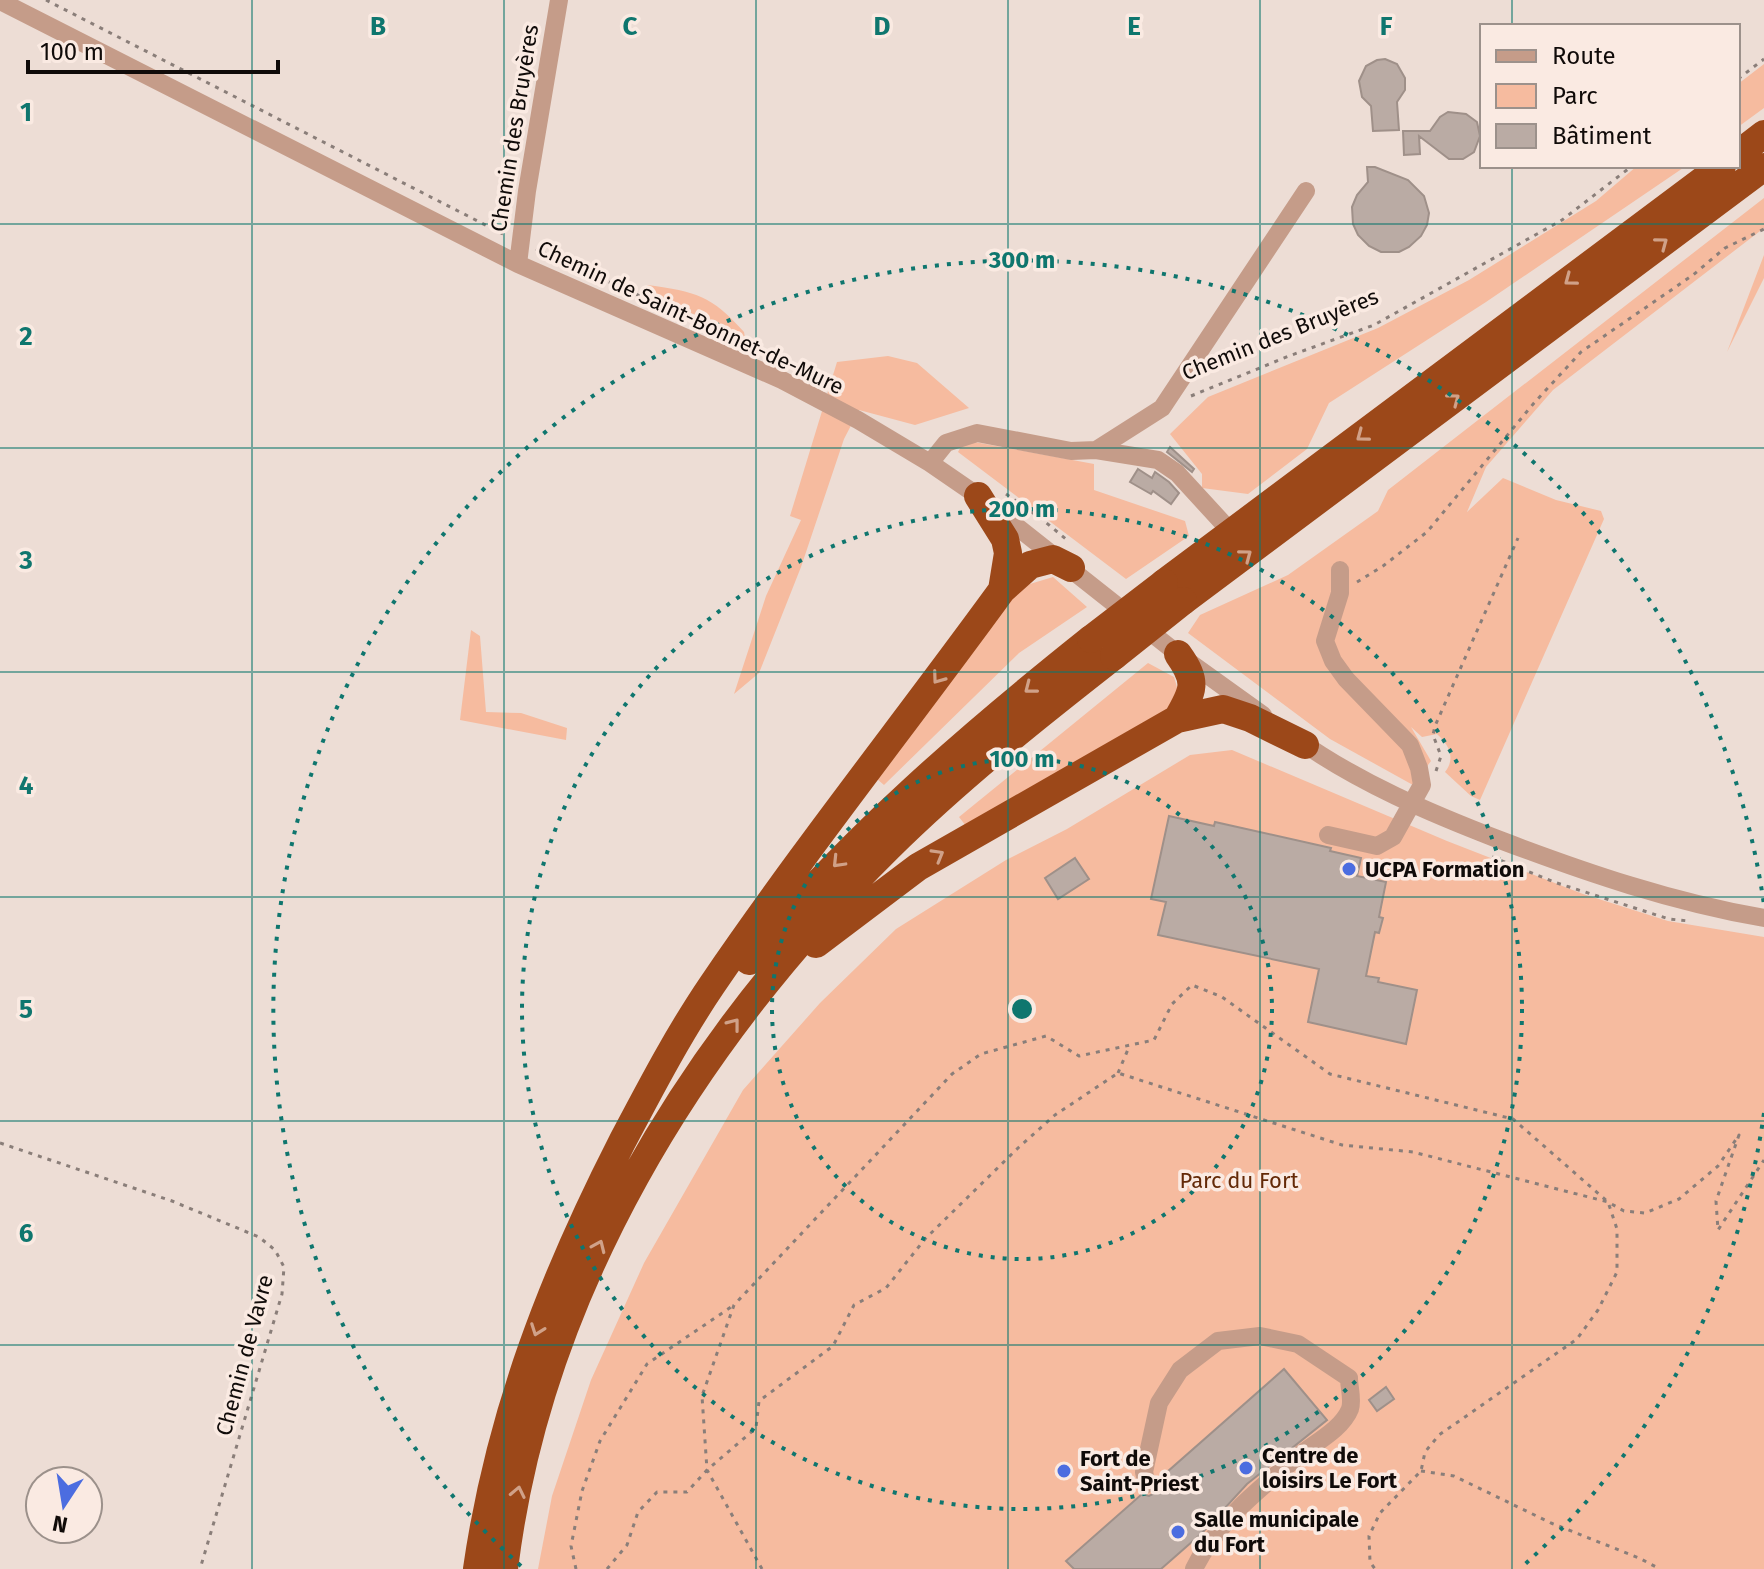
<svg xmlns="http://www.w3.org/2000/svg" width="1764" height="1569" font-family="'Fira Sans',sans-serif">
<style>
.green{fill:#f6bb9f}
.building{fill:#baaba4;stroke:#9f9089;stroke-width:2}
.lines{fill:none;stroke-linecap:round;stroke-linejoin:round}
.path{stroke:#8a7e79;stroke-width:3;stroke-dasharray:4 6;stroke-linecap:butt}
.minor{stroke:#c59c89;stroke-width:18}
.highway{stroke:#9c4819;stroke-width:28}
.highway-bridge{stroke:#9c4819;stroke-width:28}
.oneway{stroke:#d0a188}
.grid{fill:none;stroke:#0f766e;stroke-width:2;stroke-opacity:0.55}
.ring{fill:none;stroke:#0f766e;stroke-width:4;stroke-dasharray:4 8}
.poi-dot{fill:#4c6de0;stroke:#faeae2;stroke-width:3}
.labels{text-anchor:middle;stroke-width:7;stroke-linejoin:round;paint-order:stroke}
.street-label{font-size:22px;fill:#100b09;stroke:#faeae2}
.poi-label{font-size:22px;font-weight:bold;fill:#100b09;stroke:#faeae2;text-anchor:start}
.park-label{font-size:22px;fill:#632907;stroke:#faeae2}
.grid-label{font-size:26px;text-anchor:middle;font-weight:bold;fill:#0f766e;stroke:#faeae2;stroke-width:7;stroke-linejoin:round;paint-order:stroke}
.centre{fill:#0f766e;stroke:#faeae2;stroke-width:4}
.ring-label{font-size:24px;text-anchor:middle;font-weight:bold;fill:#0f766e;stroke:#faeae2;stroke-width:7;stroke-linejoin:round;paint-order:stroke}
</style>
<rect width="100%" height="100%" fill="#edddd5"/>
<path class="green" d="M1764 64V108L1738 127V84Z
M1637 166H1686L1486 302 1329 403 1307 449 1248 494 1202 488V474L1170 434 1208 397 1378 328 1469 280 1596 201Z
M1764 198V228L1553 390 1486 467 1467 512 1503 478 1556 500 1601 511 1604 519 1480 800 1471 796 1445 772C1456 758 1449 745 1437 734L1422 737 1411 727 1431 761 1413 785 1330 739 1188 633 1200 615 1288 575 1378 511 1388 490Z
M1764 255V278L1727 352Z
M648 285C696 292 711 295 744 332L745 338 641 290Z
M888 356 917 363 969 408 915 425 859 410 844 439 801 567 759 673 734 694 766 596 801 520 790 516 837 362Z
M964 440 1094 464V490L1185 521 1189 536 1126 579 958 452Z
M1053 577 1087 607 1019 653 884 785 877 779 1020 587Z
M471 630 480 636 486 712 521 713 567 728 566 740 460 720Z
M1148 663 1174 677 1179 694 1160 717 966 826 959 817Z
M1232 750 1447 841 1583 894 1668 921 1764 937V1569H538L552 1496 591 1380 644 1263 743 1090 820 1003 896 929 1006 860 1067 829 1190 755Z"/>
<path class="building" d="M1385 59 1397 64 1405 78V90L1397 102 1399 130 1373 131 1371 106 1362 97 1359 81 1366 66 1377 60Z
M1448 112 1466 114 1477 122 1480 136 1474 152 1463 159H1449L1419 136 1420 154 1404 155 1403 131H1430L1440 117Z
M1367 167H1375L1408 180 1424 196 1429 213 1427 225 1421 236 1409 247 1399 252H1381L1369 246 1358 235 1353 224 1352 207 1357 195 1368 182Z
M1170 447 1194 469 1192 472 1167 452Z
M1138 469 1152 478 1155 472 1169 482 1179 493 1171 504 1153 491 1151 494 1130 482Z
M1169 816 1214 826 1215 822 1331 848 1330 851 1361 858 1357 876 1386 882 1379 917 1383 918 1379 933 1375 932 1366 976 1379 978 1378 982 1417 990 1406 1044 1308 1022 1319 969 1158 935 1166 902 1151 899Z
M1075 858 1089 879 1058 899 1045 878Z
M1284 1369 1327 1420 1247 1484 1202 1533 1161 1569H1074L1066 1561 1142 1494 1149 1496 1155 1493 1159 1487 1158 1480Z
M1386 1387 1394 1399 1377 1411 1369 1400Z"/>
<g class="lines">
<path class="path" d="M46 0 503 234
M1738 79 1764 59
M536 249 744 343
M1191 396 1289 356 1374 325 1562 220 1632 166
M1006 494 1043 520 1067 540
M1357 582 1383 566 1427 532 1534 403 1581 352 1693 275 1725 248 1764 229
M1436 771 1441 756 1433 735 1435 726 1518 538
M1492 857 1557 883 1669 919 1689 921
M1118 1073 1129 1047
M0 1143 172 1201 259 1237 275 1250 284 1267 282 1294 200 1569
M1421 1471 1454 1476 1551 1523 1639 1558 1660 1569
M576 1569 571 1546 582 1491 600 1441 647 1364 734 1305
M607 1569 627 1545 638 1512 657 1492H687L707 1470 756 1428 759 1401 833 1346 854 1305 886 1288 925 1239 1018 1148 1055 1115 1118 1073 1342 1145 1413 1152 1608 1202 1624 1211 1645 1213 1679 1199 1718 1166 1739 1135 1716 1201 1718 1230 1764 1160
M762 1569 707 1470 702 1396 734 1305 952 1074 981 1054 1046 1036 1079 1056 1154 1040 1172 1004 1192 985 1222 997 1330 1074 1513 1119 1608 1202 1617 1229V1272L1598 1310 1577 1339 1439 1435 1425 1452 1421 1471 1380 1513 1369 1536 1370 1562 1375 1569"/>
<path class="minor" d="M0 1 518 264 782 380 858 420 930 463 978 496 1178 654 1263 715
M518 264 527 191 559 0
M1096 450 1158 460 1177 473 1232 533
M930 463 946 443 977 433 1071 451 1096 450 1162 408 1306 191
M1297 739C1359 783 1430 813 1500 840 1587 873 1672 902 1764 918
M1328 835 1377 846 1393 837 1422 785 1419 768 1410 745 1346 679 1333 661 1325 641 1340 593V570
M1147 1484 1144 1472 1159 1403 1180 1370 1218 1341 1260 1336 1298 1344 1349 1378C1349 1387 1353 1400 1350 1409 1342 1429 1316 1442 1300 1455 1261 1487 1216 1523 1194 1569"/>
<path class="highway" d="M1738 154 1764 134
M978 496 1005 539 1008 553 1002 590
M1164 583 1722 166
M1183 601 1764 167
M1177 719C1194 690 1198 682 1178 654
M816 944 918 867 1177 719 1223 709 1250 718 1305 745
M749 961C850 839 968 737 1091 639
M477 1569C499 1416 552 1279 622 1142 650 1089 678 1035 712 985 804 850 906 722 1002 590L1030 565 1053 559 1071 568
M504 1569C538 1290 692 1042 888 848 959 778 1036 717 1114 656"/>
<path class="highway-bridge" d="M1091 639 1164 583
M1114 656 1183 601"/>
</g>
<defs><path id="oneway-chevron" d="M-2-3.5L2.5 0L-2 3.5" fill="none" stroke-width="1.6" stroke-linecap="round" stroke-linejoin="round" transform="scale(2)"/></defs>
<g class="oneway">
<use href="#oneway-chevron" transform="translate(1662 243) rotate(-37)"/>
<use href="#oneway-chevron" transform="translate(1570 280) rotate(143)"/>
<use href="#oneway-chevron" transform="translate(1454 399) rotate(-37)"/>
<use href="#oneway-chevron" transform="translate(1362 436) rotate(143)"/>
<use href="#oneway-chevron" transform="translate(1246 555) rotate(-37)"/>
<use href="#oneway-chevron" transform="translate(938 678) rotate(126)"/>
<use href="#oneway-chevron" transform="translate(1030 688) rotate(142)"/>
<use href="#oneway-chevron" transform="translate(938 855) rotate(-30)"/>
<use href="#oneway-chevron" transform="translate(838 862) rotate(134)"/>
<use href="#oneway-chevron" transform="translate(734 1024) rotate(-52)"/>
<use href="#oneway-chevron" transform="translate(599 1246) rotate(-66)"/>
<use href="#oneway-chevron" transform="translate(537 1330) rotate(110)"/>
<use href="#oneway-chevron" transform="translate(518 1492) rotate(-78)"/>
</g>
<path class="grid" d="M252 0V1569M504 0V1569M756 0V1569M1008 0V1569M1260 0V1569M1512 0V26M1512 166V1569M0 224H1764M0 448H1764M0 672H1764M0 897H1764M0 1121H1764M0 1345H1764"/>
<g class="ring">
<circle cx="1022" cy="1009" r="250"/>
<circle cx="1022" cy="1009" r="500"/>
<path d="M1764 1113A749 749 0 0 1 1523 1566M521 1566A749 749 0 1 1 1764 905"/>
</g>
<g class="poi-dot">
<circle cx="1349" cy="869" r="8"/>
<circle cx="1246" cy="1468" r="8"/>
<circle cx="1064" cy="1471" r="8"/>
<circle cx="1178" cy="1532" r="8"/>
</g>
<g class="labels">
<g class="street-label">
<text transform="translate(514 128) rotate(-81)" y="8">Chemin des Bruyères</text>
<text transform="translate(691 317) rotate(25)" y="8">Chemin de Saint-Bonnet-de-Mure</text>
<text transform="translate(1280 334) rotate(-22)" y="8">Chemin des Bruyères</text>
<text transform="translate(244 1355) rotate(-75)" y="8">Chemin de Vavre</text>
</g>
<g class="poi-label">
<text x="1365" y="877">UCPA Formation</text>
<text x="1262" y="1463">Centre de<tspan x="1262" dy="25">loisirs Le Fort</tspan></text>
<text x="1080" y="1466">Fort de<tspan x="1080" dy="25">Saint-Priest</tspan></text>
<text x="1194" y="1527">Salle municipale<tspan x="1194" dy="25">du Fort</tspan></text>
</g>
<g class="park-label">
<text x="1239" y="1188">Parc du Fort</text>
</g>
</g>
<g class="grid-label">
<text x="378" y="35">B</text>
<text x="630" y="35">C</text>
<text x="882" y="35">D</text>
<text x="1134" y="35">E</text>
<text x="1386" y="35">F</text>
<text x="26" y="121">1</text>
<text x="26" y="345">2</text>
<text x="26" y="569">3</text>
<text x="26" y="794">4</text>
<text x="26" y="1018">5</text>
<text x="26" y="1242">6</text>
</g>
<circle cx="1022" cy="1009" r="12" class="centre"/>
<g class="ring-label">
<text x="1022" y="268">300 m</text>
<text x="1022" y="517">200 m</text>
<text x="1022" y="767">100 m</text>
</g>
<rect x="1480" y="24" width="260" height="144" fill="#faeae2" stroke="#9c918b" stroke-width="2"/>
<rect x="1496" y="50" width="40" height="12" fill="#c59c89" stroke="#9c918b" stroke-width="2"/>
<text x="1552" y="64" font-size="24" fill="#100b09">Route</text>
<rect x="1496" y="84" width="40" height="24" fill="#f6bb9f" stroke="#9c918b" stroke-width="2"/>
<text x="1552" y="104" font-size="24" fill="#100b09">Parc</text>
<rect x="1496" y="124" width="40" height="24" fill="#baaba4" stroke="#9c918b" stroke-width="2"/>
<text x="1552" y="144" font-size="24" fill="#100b09">Bâtiment</text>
<g transform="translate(64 1505) rotate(192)"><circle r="38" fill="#faeae2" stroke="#9c918b" stroke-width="2"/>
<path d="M0-6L14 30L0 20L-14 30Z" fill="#4c6de0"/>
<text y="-12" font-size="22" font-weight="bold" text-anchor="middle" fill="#100b09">N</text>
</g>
<path d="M28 60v12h250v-12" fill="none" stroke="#100b09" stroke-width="4"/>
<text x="40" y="60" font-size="24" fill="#100b09" stroke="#faeae2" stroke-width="6" paint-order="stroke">100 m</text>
</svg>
